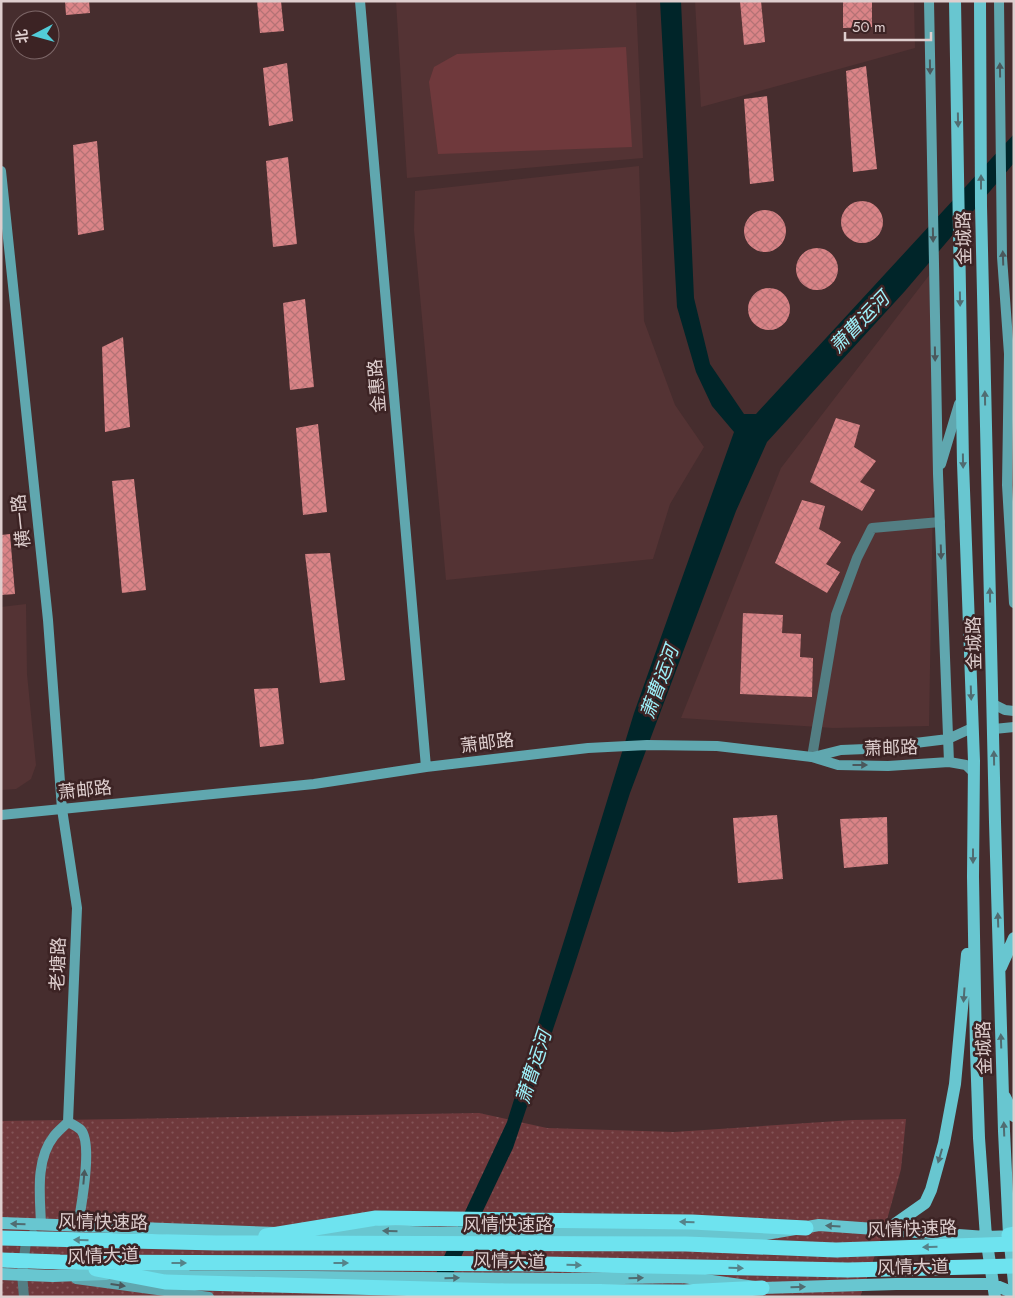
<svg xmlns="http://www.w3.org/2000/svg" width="1015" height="1298" font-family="Jost,'Noto Sans SC',sans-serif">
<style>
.built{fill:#543334}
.grass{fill:url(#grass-dots)}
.park{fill:#6f393c}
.water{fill:#002529}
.building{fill:url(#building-cross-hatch)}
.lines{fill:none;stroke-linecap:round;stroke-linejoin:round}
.street{stroke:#537e83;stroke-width:10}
.secondary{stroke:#60a7af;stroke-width:10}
.primary{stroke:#68c6d0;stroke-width:12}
.highway{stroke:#6ee3ef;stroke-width:15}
.highway-bridge{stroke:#6ee3ef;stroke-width:15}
.oneway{fill:#4a585c}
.oneway2{fill:#506c71}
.oneway3{fill:#55838a}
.labels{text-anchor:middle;stroke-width:5;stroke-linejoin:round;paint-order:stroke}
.street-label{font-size:18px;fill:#decece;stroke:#3c2324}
.water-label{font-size:19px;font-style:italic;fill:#9ef1fa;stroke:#3c2324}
</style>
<defs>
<pattern id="grass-dots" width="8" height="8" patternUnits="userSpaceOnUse" patternTransform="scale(1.25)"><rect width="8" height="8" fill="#6f393c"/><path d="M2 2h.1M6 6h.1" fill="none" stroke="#835457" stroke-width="1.8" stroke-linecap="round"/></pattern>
<pattern id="building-cross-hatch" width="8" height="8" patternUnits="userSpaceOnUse" patternTransform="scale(1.25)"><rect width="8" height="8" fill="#da8487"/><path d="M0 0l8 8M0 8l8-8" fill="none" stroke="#b47275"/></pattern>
</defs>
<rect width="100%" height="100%" fill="#462d2e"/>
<path class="built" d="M396 1H636L643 158 407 178Z
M695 1H914L915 48 701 107Z
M639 166 644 321 675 405 704 447 670 504 653 559 446 580 414 230 415 191Z
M937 265 929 726 833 728 681 718 781 468Z
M26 604 27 674 36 765 31 779 16 789 1 790V607Z"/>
<path class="grass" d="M479 1113 547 1128 674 1132 853 1120 906 1119 901 1169 885 1227 860 1297H1V1121Z"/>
<path class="park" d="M626 47 632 147 438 154 429 82 434 67 457 54Z"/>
<path class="water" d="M660 1H681L694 298 710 364 744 414H756L1014 134V163L905 291 767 442 736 511 630 793 572 973 513 1148 442 1297H425L507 1122 568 928 634 713 734 432 712 406 696 372 677 307Z"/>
<path class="building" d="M65 1H89L90 13 66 15Z
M257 1H281L284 31 260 33Z
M740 1H761L765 42 744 45Z
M843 1H872V27L843 28Z
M287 63 293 121 269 126 263 68Z
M866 66 877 169 853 172 846 71Z
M767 96 774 181 750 184 744 99Z
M97 141 104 230 78 235 73 145Z
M288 157 297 244 273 247 266 161Z
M841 222a21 21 0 1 1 42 0a21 21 0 1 1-42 0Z
M744 231a21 21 0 1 1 42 0a21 21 0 1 1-42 0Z
M796 269a21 21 0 1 1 42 0a21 21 0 1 1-42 0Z
M748 309a21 21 0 1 1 42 0a21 21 0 1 1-42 0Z
M305 299 314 387 290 390 283 303Z
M123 337 130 427 105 432 102 347Z
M836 418 860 425 854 447 876 461 860 482 875 490 862 511 810 482Z
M318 424 327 512 303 515 296 428Z
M134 479 146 590 122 593 112 481Z
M802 500 825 506 819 529 841 542 826 564 840 572 827 593 775 563Z
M10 534 15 594 1 595V535Z
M330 553 345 680 320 683 305 554Z
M743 613 783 615 782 633 801 634 800 657 813 658 812 697 740 694Z
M278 688 284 744 260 747 254 689Z
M777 815 783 879 738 883 733 818Z
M887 817 888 864 844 868 840 819Z"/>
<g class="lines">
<path class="street" d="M812 757 836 615 857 558 872 528 940 522
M24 1297 22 1274 26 1242 33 1234"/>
<path class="secondary" d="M360 1 426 767
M929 1 938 474 949 762
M999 1 1002 257 1009 354 1007 485 1014 603
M1 171 48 620 62 809 77 908 68 1122
M941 464 959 404
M993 704 1005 710 1014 711
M994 729 1014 727
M813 757 841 750 866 749 948 739 972 728
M1 815 314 784 426 767 588 748 647 745 717 746 812 757 838 765 888 766 949 762 966 765 974 773
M41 1224C40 1196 35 1160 54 1136 58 1131 63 1127 68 1122 72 1124 78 1127 81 1130 93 1144 81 1207 78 1226
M76 1279 209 1297"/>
<path class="primary" d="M955 1 963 463 974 761 973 877 976 1051 979 1138 986 1237 995 1297
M980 1 981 206 995 822 1004 1131 1009 1235 1014 1283
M1001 967 1014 938
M1005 1097 1014 1116
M1 1223 276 1233
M888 1229 925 1203 931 1190 944 1143 955 1084 967 954
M319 1233 379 1231 439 1233 511 1232 754 1236 819 1225 986 1237 1014 1236
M139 1272 189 1276 421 1278 562 1279 683 1277 762 1288 896 1284H992L1014 1293
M1 1274 53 1276 106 1274"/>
<path class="highway" d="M519 1220 692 1222 806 1228
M1009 1235 1014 1234
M502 1291 684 1292 762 1288"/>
<path class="highway-bridge" d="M266 1236 376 1218 519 1220
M1 1238 217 1243 686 1244 836 1250 1014 1244
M1 1260 60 1262 543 1264 848 1270 1014 1266
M96 1269 165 1282 502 1291"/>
</g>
<defs><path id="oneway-solid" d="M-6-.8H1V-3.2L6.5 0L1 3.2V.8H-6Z" transform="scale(1.25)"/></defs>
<g class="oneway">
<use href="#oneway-solid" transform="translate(930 67) rotate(89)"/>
<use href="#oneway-solid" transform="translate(1000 70) rotate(-91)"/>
<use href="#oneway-solid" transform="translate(933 235) rotate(89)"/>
<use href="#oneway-solid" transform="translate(1003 258) rotate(-92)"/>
<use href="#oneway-solid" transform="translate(935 354) rotate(89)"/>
<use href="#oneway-solid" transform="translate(941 552) rotate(88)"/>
<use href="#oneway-solid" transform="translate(860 765)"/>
<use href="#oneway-solid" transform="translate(84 1177) rotate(-85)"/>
<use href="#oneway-solid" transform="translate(118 1285) rotate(8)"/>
</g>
<g class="oneway2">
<use href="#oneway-solid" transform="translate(958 120) rotate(89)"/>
<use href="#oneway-solid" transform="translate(981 182) rotate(-90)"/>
<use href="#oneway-solid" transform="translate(960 299) rotate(89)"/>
<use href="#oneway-solid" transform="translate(985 398) rotate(-91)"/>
<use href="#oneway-solid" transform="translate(963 461) rotate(89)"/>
<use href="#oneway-solid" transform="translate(990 595) rotate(-91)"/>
<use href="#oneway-solid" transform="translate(971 693) rotate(88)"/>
<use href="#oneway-solid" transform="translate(994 758) rotate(-91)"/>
<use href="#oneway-solid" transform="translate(973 856) rotate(90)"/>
<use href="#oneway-solid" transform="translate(998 920) rotate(-92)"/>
<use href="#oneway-solid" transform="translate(964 995) rotate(94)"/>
<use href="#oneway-solid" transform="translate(1001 1041) rotate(-92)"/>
<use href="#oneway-solid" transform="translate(1004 1129) rotate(-92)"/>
<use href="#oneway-solid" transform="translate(940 1156) rotate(106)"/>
<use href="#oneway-solid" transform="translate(18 1224) rotate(-179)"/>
<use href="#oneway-solid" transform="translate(833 1226) rotate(-177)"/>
<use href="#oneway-solid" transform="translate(390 1231) rotate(-178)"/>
<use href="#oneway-solid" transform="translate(452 1278) rotate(-1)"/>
<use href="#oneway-solid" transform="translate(636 1278) rotate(-1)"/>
<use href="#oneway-solid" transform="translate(798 1287) rotate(-1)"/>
</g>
<g class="oneway3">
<use href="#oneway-solid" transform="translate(687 1222) rotate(-179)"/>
<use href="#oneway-solid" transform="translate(81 1240) rotate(-179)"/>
<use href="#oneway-solid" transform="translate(930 1247) rotate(178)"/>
<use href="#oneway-solid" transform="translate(179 1263)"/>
<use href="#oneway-solid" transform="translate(341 1263)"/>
<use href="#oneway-solid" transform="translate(574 1265) rotate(1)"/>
<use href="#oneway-solid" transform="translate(736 1268) rotate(1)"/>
</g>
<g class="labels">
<g class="street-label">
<text transform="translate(964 238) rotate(-91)" y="6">金城路</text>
<text transform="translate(377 386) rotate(-95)" y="6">金惠路</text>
<text transform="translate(21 521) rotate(-96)" y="6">横一路</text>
<text transform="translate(974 643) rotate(-91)" y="6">金城路</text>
<text transform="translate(487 743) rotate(-7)" y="6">萧邮路</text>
<text transform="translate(891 748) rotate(-2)" y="6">萧邮路</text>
<text transform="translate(85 790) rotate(-6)" y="6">萧邮路</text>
<text transform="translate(58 964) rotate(-88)" y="6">老塘路</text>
<text transform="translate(984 1048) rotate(-92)" y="6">金城路</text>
<text transform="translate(103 1222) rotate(1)" y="6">风情快速路</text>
<text x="508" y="1231">风情快速路</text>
<text transform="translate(912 1229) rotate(-2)" y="6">风情快速路</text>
<text transform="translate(103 1256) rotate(-2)" y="6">风情大道</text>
<text transform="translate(509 1261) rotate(1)" y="6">风情大道</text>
<text transform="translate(913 1267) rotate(-1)" y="6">风情大道</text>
</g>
<g class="water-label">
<text transform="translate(859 322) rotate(-46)" y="7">萧曹运河</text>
<text transform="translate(659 682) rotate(-70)" y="7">萧曹运河</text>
<text transform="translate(533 1067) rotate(-72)" y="7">萧曹运河</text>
</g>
</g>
<rect width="1015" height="1298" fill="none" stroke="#decece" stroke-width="5"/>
<g transform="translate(35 35) rotate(264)"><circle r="24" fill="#3c2324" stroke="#7d6768"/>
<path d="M0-4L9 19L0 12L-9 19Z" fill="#52cbd8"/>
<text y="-8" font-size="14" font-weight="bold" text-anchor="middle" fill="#decece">北</text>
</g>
<path d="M845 32v8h86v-8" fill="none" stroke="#decece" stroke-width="2.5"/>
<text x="852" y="32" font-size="15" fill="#decece" stroke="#3c2324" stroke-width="4" paint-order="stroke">50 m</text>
</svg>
